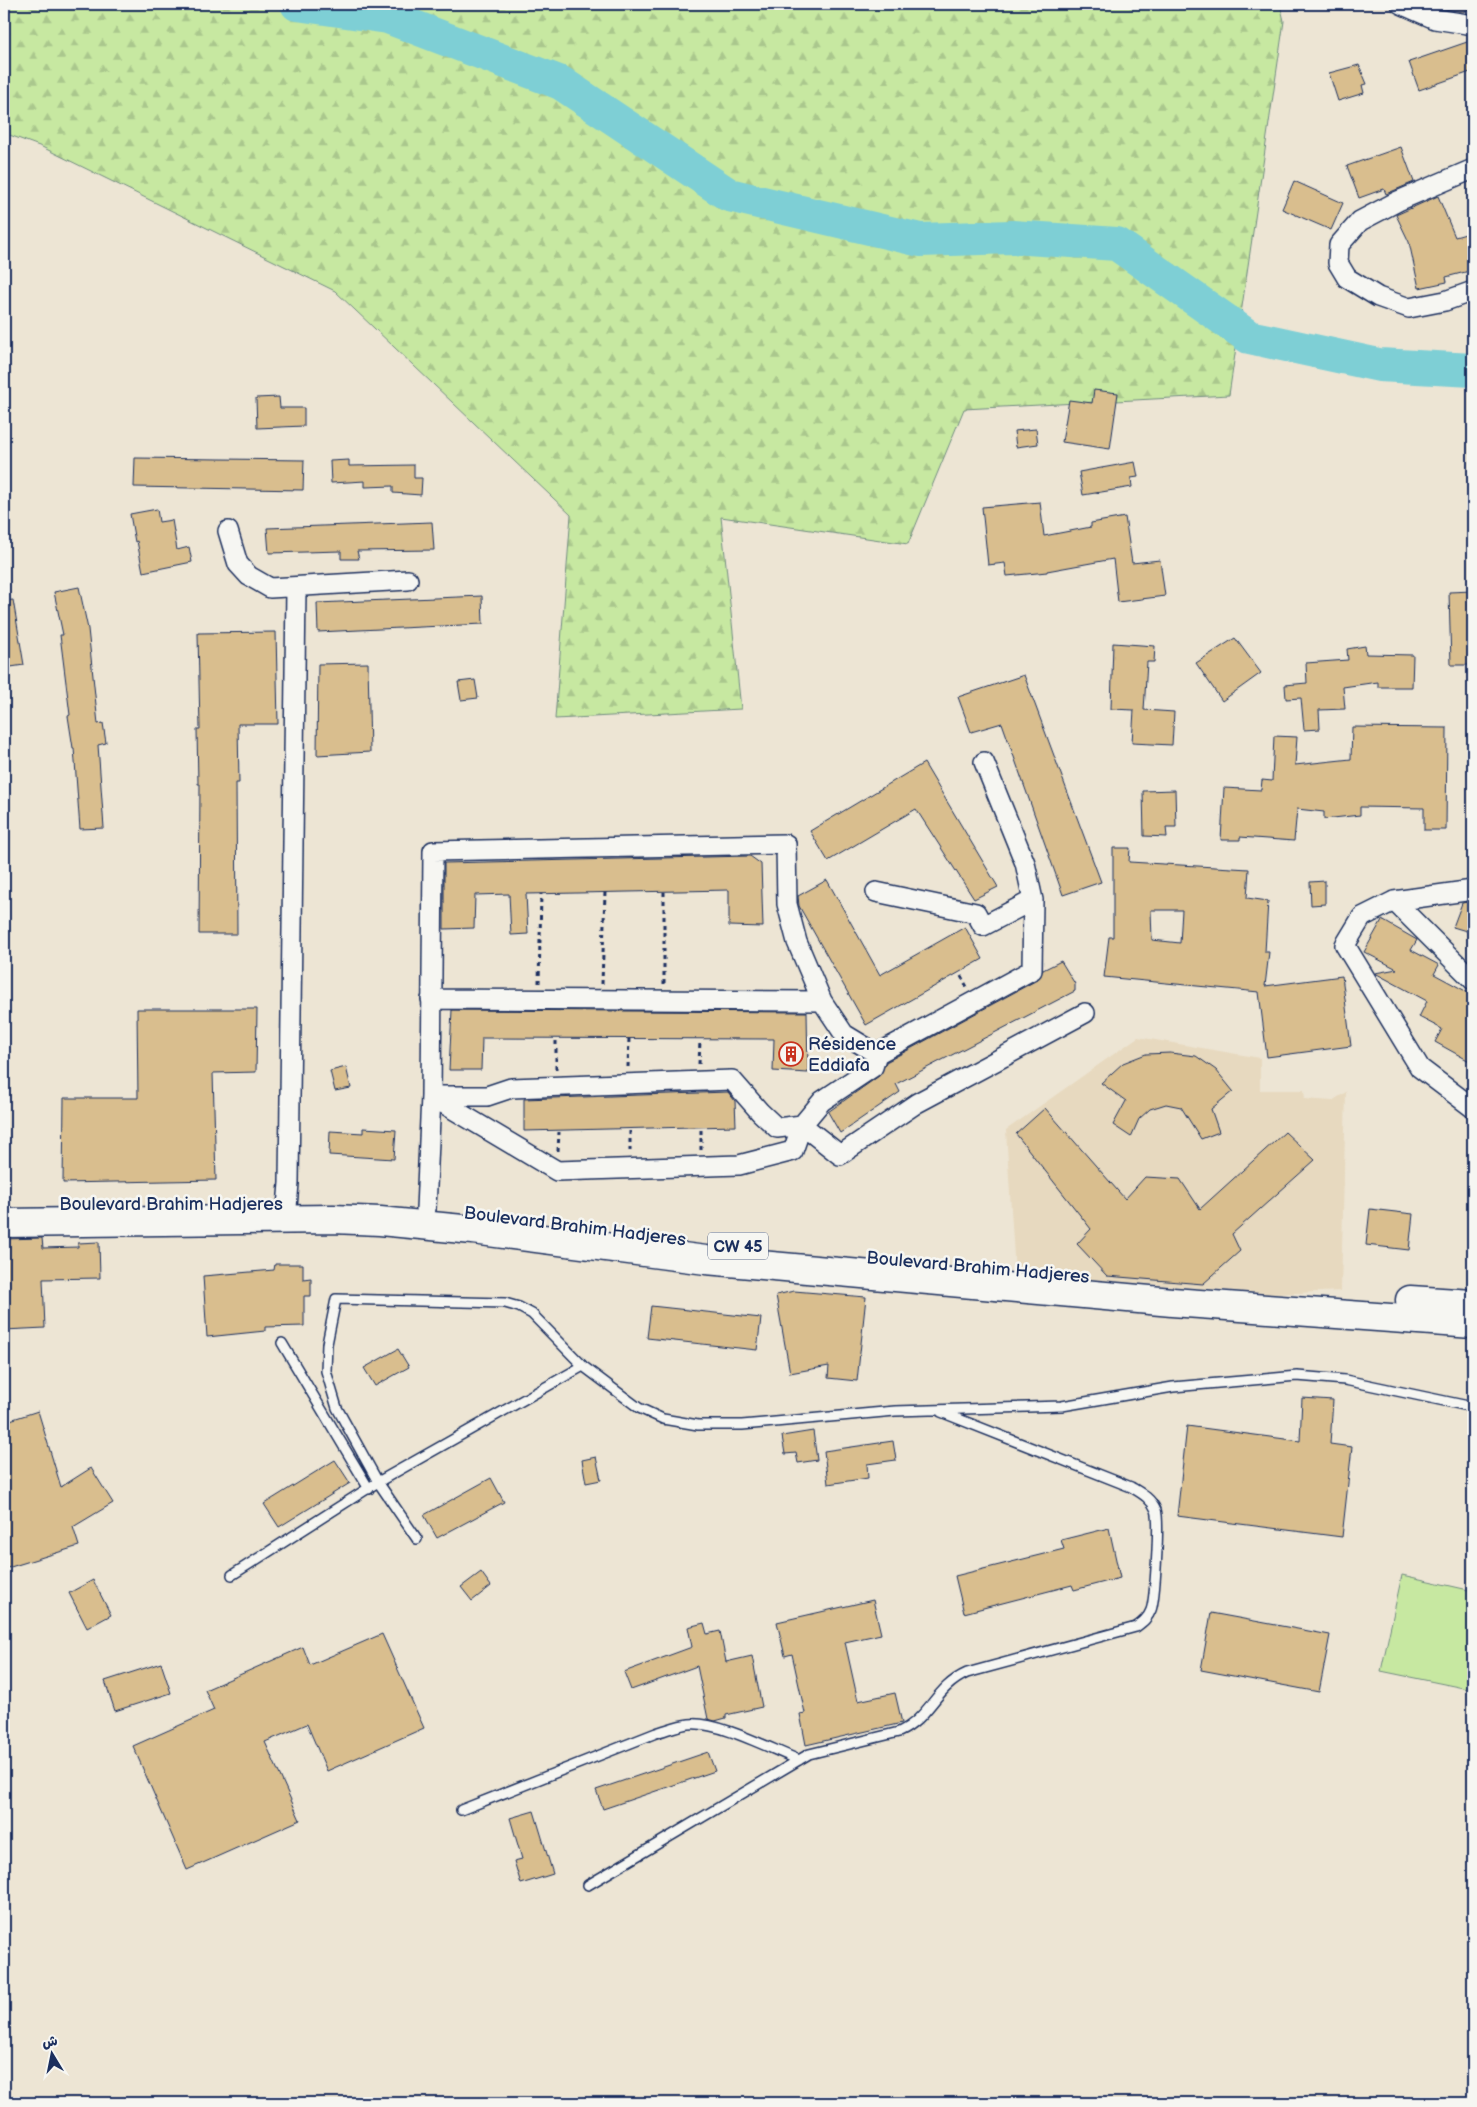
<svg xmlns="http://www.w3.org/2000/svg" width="1477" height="2107" font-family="'Balsamiq Sans','Playpen Sans Arabic',sans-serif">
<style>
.built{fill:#e7d9bf}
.grass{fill:#c7e8a1;stroke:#718c80}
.forest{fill:url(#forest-firs);stroke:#718c80}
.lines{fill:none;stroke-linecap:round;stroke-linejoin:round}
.river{stroke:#7ecfd5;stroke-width:34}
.building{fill:#d9be8e;stroke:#1b2f5e;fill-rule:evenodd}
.lane-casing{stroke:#1b2f5e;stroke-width:12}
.street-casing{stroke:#1b2f5e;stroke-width:22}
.primary-casing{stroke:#1b2f5e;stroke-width:31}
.path{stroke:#1b2f5e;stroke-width:3;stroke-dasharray:4 4;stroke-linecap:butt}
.lane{stroke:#f6f6f2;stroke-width:9}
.street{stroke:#f6f6f2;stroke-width:19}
.primary{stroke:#f6f6f2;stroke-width:28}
.labels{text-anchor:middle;stroke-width:5;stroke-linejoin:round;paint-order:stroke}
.shield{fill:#f6f6f2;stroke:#5d6b8a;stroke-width:1}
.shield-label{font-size:16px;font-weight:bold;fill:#1b2f5e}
.poi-label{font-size:18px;fill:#1b2f5e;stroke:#f6f6f2;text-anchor:start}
.street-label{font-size:18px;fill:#1b2f5e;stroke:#f6f6f2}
</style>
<defs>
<pattern id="forest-firs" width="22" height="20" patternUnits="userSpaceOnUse" patternTransform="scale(1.25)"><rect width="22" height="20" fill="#c7e8a1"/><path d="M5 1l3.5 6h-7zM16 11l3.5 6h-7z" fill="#aac78d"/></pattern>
</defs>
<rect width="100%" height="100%" fill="#ede5d4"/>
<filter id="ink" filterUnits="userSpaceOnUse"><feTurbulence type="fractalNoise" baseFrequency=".02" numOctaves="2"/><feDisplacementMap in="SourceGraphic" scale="10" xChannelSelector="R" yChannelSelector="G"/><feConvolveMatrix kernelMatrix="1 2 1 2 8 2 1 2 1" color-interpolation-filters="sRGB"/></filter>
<g filter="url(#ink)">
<path class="built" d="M1138 1037 1260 1058V1090H1304L1305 1099 1332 1101 1346 1092 1341 1291 1274 1294 1015 1273 1006 1130Z"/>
<path class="grass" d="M1402 1575 1473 1591V1690L1381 1671Z"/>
<path class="forest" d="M4 4H1280L1284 21 1229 395 964 409 908 544 721 517 741 709 555 719 571 515 335 291 42 147 4 133Z"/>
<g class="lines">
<path class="river" d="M297 4 388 17 561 83 729 195 920 240 1012 237 1117 244 1249 337 1379 365 1473 370"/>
</g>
<path class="building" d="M1434 4H1473V7L1463 12 1438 8Z
M1473 40V71L1419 90 1409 62Z
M1359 65 1367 84 1362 85 1364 93 1338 101 1329 73Z
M1401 147 1414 182 1386 194 1384 189 1359 198 1347 166Z
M1294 181 1343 203 1331 230 1282 209Z
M1438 196 1455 237 1473 232V270L1446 277 1447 282 1419 288 1409 242 1396 215Z
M1094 390 1118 393 1110 449 1062 442 1069 400 1092 403Z
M279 397 280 408H304V426L257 428 256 398Z
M1036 429 1038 444 1016 447 1014 431Z
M135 458 304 460 303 490 134 487Z
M349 460V466L414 465V478H422L421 495 393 493V486L365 487V481L331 483 330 461Z
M1135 462 1138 477 1131 478 1132 487 1083 495 1079 472Z
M1040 502 1044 536 1091 527V523L1125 517 1132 563 1160 560 1165 596 1118 602 1113 559 1047 571V572L1007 576 1005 563 988 565 982 507Z
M157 509 159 522 172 520 177 550 189 547 192 562 143 572 137 541 135 542 130 514Z
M432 522 434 550 357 551 359 559H341V551L269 553 267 528Z
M79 587 88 629 98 724 103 723 106 743 98 745 104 828 80 829 74 748H73L68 716 70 715 60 635H63L54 592Z
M1473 591V665H1451L1449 592Z
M482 596 483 624 318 632 317 603Z
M13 600 24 665 4 668V601Z
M276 632 278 724H238L239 783H236L237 934H199L200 784H198L197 729H200L198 633Z
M1235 638 1261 673 1222 701 1196 663Z
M1113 643 1155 646 1154 662H1147L1144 710 1174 712 1172 745 1132 743 1134 710 1111 709Z
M1365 646 1366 654 1413 655 1412 687H1378V682L1343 687 1345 709 1319 710 1320 729 1304 730 1301 698 1286 699 1285 685 1307 683 1306 663 1348 660 1347 649Z
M368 663 370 752 317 755 318 664Z
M1024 675 1101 882 1063 895 1002 723 971 732 958 697Z
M475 680 478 698 461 700 458 682Z
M1352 727 1447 728 1446 830H1424V808L1360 807V815L1324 819V812L1297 809 1294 841 1240 837V840H1221L1224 788 1261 790 1262 780 1272 781 1274 736 1297 737 1295 765 1351 759Z
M924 763 998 887 974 899 916 809 828 861 810 831Z
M1175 790 1176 827H1166L1167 837 1144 836 1143 791Z
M1113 848H1130L1129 862 1249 869 1247 898 1268 901 1265 952H1269L1265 986 1342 976 1351 1046 1267 1057 1259 992 1104 977 1109 937H1113ZM1151 910H1182L1180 943 1152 940Z
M750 856 761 864 763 927 729 926V890L526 894 528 934 511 935 509 894 475 895 474 928 444 929V863Z
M827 880 880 975 965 927 983 959 866 1025 799 906 798 896Z
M1325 881V904L1311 905 1310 882Z
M1473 901V933L1453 927 1462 903Z
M1382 920 1417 940 1411 950 1439 965 1434 974 1473 995V1063L1435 1042 1442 1029 1419 1017 1427 1001 1375 973 1397 969 1364 952Z
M1061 961 1075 984V991L896 1084 900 1092 840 1133 828 1112 879 1076 886 1062 1037 980 1043 970Z
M137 1009H257L256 1072 213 1073 216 1180 63 1183 64 1098H138Z
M452 1010 807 1012 808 1073 773 1071 774 1039 482 1038 481 1070H449Z
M1170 1053 1196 1056 1216 1070 1233 1091 1211 1109 1219 1132 1201 1139 1181 1107 1166 1104 1150 1109 1139 1119 1131 1137 1113 1125 1126 1101 1101 1083 1123 1063 1146 1054Z
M346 1067 351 1088 335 1091 330 1071Z
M728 1092 735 1101 736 1126 524 1131V1099Z
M1045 1108 1125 1199 1145 1177 1180 1179 1200 1209 1285 1132 1315 1160 1232 1234 1240 1251 1203 1284 1107 1276 1077 1244 1091 1229 1016 1134Z
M363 1128 396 1130 394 1159 329 1155 330 1131 363 1133Z
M1370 1209 1413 1214 1409 1250 1366 1245Z
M42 1238 43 1248 78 1247V1243L99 1242 100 1278 43 1279 45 1328 4 1330V1239Z
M275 1264H303V1279L311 1278V1296H304V1326L265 1327V1331L207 1337 203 1276 274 1270Z
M794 1291 866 1297 857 1381 828 1378 829 1366 790 1373 776 1295Z
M651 1306 761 1318 757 1350 647 1338Z
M398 1349 409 1367 375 1386 364 1368Z
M1302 1398 1333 1400 1330 1444 1352 1447 1342 1537 1177 1516 1187 1426 1300 1441Z
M38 1411 61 1487 91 1468 113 1503 73 1527 79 1546 4 1569V1422Z
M813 1431 817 1460 798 1463 796 1453 785 1454 782 1436Z
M893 1441 896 1460 867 1464 868 1478 828 1484 824 1451Z
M596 1457 601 1480 586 1483 582 1460Z
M335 1460 350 1483 279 1527 264 1504Z
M491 1478 504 1502 437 1538 424 1515Z
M1109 1528 1120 1578 1074 1590 1072 1585 964 1613 955 1576 1064 1549 1061 1540Z
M481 1572 491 1586 472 1601 461 1587Z
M93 1580 111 1615 87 1628 69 1593Z
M873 1600 881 1634 845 1642 858 1701 895 1693 902 1723 806 1745 800 1714 805 1713 792 1654 785 1656 777 1622Z
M1211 1613 1330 1635 1319 1692 1201 1670Z
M704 1623 707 1634 720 1631 726 1662 752 1656 762 1707 726 1715V1718L715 1721 708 1719 697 1666 631 1690 624 1672 692 1647 688 1627Z
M382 1634 424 1728 327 1771 307 1724 265 1742 300 1820 187 1870 133 1746 214 1710 205 1690 303 1647 310 1665Z
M161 1663 171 1693 115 1711 105 1681Z
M708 1752 715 1771 603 1809 596 1790Z
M534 1811 553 1874 521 1884 514 1861 522 1859 510 1818Z"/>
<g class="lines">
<g class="lane-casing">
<path id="lane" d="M282 1343 369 1489
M417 1539 378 1482 337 1408 326 1371 327 1344 336 1299 505 1303 519 1307 532 1314 583 1366 639 1408 663 1419 698 1425H742L895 1411 1062 1406 1173 1387 1297 1376 1345 1380 1473 1407
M232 1575 378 1482 583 1366
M461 1810 656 1733C667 1730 678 1725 689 1724 718 1721 771 1749 799 1760
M588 1885 809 1754 899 1732C930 1718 935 1687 967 1673L1136 1627C1143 1622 1148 1618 1151 1610 1155 1600 1160 1520 1156 1510 1151 1498 1141 1493 1131 1487L941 1412"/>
</g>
<g class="street-casing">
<path id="street" d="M1401 4 1435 19 1473 25
M1473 169 1398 201 1360 221 1339 245 1338 263 1347 278 1378 297 1409 308 1445 301 1473 291
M228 531 238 564 249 576 270 588 408 580
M1473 890 1394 901 1362 917 1345 945 1420 1068 1473 1108
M876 892 976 913 983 926 1033 900
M1394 901 1473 980
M431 999 822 1001
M431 1096 557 1171 739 1165 793 1151 802 1125 840 1155 917 1103 1085 1013
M432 1096H487L511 1088 732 1080 760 1112 777 1128 802 1125 822 1101 873 1067 877 1054
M426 1209 431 1096 433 851 786 844 787 904 797 942 822 1001 844 1034 877 1054 1032 970 1033 900 1025 863 984 762
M286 1220 289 1183 296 588"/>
</g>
<g class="primary-casing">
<path id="primary" d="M4 1223 333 1219 380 1221 473 1230 706 1260 1172 1302 1473 1324
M1410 1300 1473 1304"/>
</g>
<path class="path" d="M961 976 967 987
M539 983 541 894
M602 984 605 892
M664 984V892
M699 1064 700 1040
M628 1067 629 1038
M556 1069V1040
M701 1150V1130
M558 1151 559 1132
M630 1151V1131"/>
<use href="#lane" class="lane"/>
<use href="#street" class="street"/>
<use href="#primary" class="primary"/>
</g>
</g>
<defs>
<g id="building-ring" transform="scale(1.25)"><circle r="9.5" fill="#f6f6f2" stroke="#c8321e" stroke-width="1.5"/><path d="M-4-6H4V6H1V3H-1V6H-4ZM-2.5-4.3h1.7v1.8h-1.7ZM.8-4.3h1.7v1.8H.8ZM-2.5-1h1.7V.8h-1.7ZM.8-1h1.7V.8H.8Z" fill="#c8321e"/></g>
</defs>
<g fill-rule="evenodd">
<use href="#building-ring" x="791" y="1054"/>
</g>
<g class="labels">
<rect class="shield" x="708" y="1232.5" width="60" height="27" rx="4"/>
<g class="shield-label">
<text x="738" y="1252">CW 45</text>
</g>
<g class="poi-label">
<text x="808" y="1050">Résidence<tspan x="808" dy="21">Eddiafa</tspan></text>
</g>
<g class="street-label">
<text x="171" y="1210">Boulevard Brahim Hadjeres</text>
<text transform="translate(575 1226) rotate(7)" y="6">Boulevard Brahim Hadjeres</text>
<text transform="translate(978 1267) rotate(5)" y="6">Boulevard Brahim Hadjeres</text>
</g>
</g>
<rect width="1477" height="2107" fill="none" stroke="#f6f6f2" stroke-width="20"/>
<rect x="10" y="10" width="1457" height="2087" fill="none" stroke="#1b2f5e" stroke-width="2" filter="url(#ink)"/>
<g transform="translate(52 2054) rotate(350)" stroke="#f6f6f2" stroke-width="4" paint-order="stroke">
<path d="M0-4L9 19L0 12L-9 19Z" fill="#1b2f5e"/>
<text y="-8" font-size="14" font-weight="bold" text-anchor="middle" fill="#1b2f5e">ش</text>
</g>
</svg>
